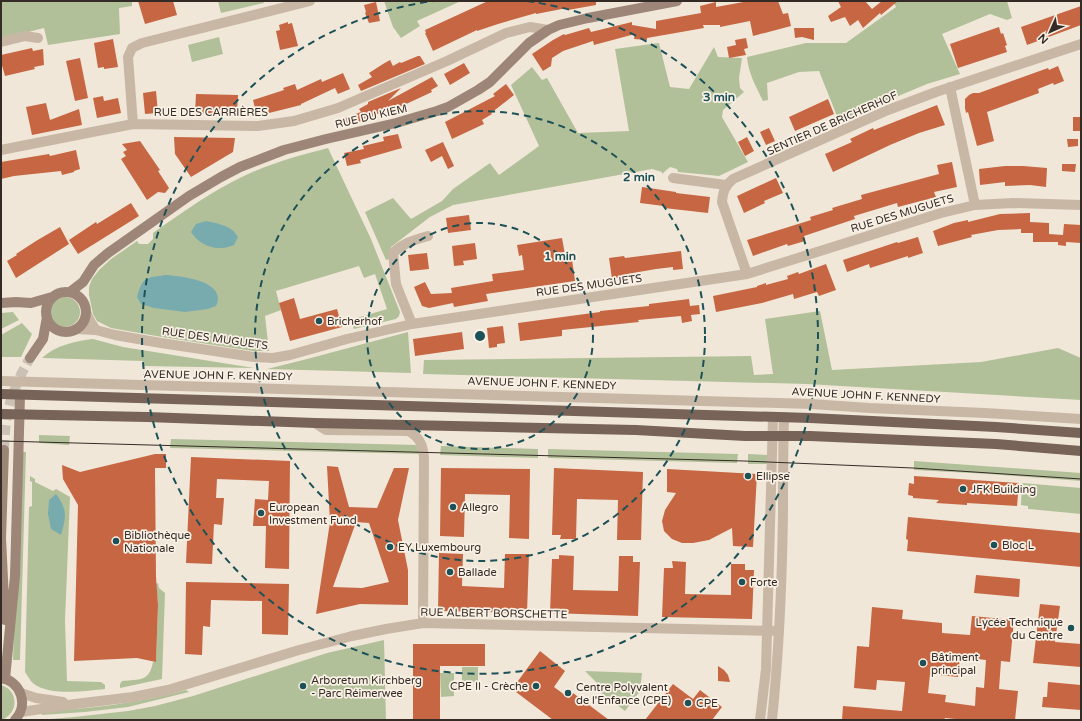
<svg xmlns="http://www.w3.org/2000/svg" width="1082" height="721" font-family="'Varela Round',sans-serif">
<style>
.green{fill:#b2c099}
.water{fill:#78abae}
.building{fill:#c66642;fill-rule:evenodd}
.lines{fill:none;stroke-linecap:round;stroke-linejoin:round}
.secondary-tunnel{stroke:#cbc1b5;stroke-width:10;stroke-dasharray:10 5;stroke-linecap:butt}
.minor{stroke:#c9b7a5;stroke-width:10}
.tertiary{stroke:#c9b7a5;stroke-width:10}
.secondary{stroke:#9d8677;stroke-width:10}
.primary{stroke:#776357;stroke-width:10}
.tram{stroke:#352b26;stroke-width:1}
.ring{fill:none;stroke:#1c5157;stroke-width:2;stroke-dasharray:7 5}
.poi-dot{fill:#1c5157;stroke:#f9f1e5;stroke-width:1.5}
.labels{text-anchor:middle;stroke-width:3.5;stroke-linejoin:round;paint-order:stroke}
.street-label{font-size:11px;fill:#352b26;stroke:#f9f1e5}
.poi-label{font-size:11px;fill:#352b26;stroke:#f9f1e5;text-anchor:start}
.centre{fill:#1c5157;stroke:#f9f1e5;stroke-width:2}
.ring-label{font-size:12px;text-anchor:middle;font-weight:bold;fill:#1c5157;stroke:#f9f1e5;stroke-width:3.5;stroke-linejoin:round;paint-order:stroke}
</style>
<rect width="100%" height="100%" fill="#f1e7d9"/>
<path class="green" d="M1 1H132V6L119 8 120 34 48 45 44 28 1 39Z
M218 1H263L264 3 221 13Z
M384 1H461L417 21 420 26 401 38 393 27Z
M893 1H1007L1012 18 1007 20 990 14 942 34 960 74 927 84 839 121 819 71 799 72 767 83 768 100 763 101C756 87 748 72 747 57L806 43H846L896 7Z
M219 37 223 54 192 62 188 45Z
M659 43 670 87 689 89 714 47 718 57 742 58 739 78 740 88 744 92 723 110 722 117 748 162 719 176 678 172 677 169 670 167 662 174V172L652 169 453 205 430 217 391 247 389 259 386 260 365 212 393 198 411 219 442 201 453 189 490 163 499 175 539 146 511 85 532 67 542 80 547 78 578 133 629 131 615 49Z
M328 148 371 239 400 312 399 316 396 319 354 329 350 320 387 309 375 274 364 278 359 266 276 291 281 310 265 316 269 351H253L162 337 111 328 97 321 93 314 89 295V287L92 279 99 270 111 259 137 241 139 244H148L153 239V233C183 212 213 190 246 175 272 163 300 155 328 148Z
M50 312a15 15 0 1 1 30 0a15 15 0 1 1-30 0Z
M820 311 832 370 981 362 1058 348 1081 358V400L807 384 423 374 424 360 751 356 754 375 773 374 765 319Z
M13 312 19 320 1 329V313Z
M22 323 32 334 21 357H1V335Z
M408 332 411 373 267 369 307 359Z
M93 339 123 347 254 368 144 366 143 361 42 358C56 345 76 341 93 339Z
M39 435 70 436 69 445 39 443Z
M171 439 418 445 420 454 170 448Z
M441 446 538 449V458L440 455Z
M548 449 738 454 737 463 548 458Z
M23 452H26L20 660H13L15 600Z
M748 454 768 455V464H748Z
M914 461 1081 473V481L989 474 914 470Z
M30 476 35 479V482L53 491 56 489 70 497 65 621 67 681 101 682 105 685V689C86 691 50 696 34 684 30 681 28 676 25 672L29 507 32 506V482L30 481Z
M1022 483 1081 488V514L1029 509H1028V506L1021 505Z
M158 583 159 588 165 593 162 679 120 688V684L122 681C140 679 149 682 153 662H156L158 605 156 584Z
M384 640 386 720H39L74 717 128 711 155 706 193 696 327 653Z
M462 667H478V682H462Z
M585 671 642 673 640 691 625 711 601 693 600 686Z
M440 673H454V696L441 697Z
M1 685C19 690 19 714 1 720Z
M186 690 189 692 128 707 85 712 42 715 41 711C90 709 138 703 186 690Z"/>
<path class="water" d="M206 221C219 224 231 225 238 237L234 245C218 252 201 247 191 232L196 224Z
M166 275C181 276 228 281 216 306L208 309 185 312 154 308 141 304 137 297C143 276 145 278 166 275Z
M56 494C68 510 66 517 61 535L51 529 48 514 49 500Z"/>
<path class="building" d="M138 1H173L177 15 145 24Z
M488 1H596V5L568 10 567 8 536 14V13L498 24 477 31V30L433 51 425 33H426L425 30Z
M749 1H778L783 14 788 13 791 26 753 36 750 21 720 27V25H703L704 28 647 38V40L634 39 635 34 594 45 593 41 563 51 552 58 551 66 543 71 532 54 553 40 564 34 565 35 589 28 591 32 632 22V25L656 29V21L701 13 700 6 716 2V7Z
M838 1H865L872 9 882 1H898L881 15 880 13 863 28 858 20 850 26 845 17 831 22 828 16 841 7Z
M376 2 380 21 369 23 365 13 366 12 364 5Z
M1081 6V25L1027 45 1021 27Z
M288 22V24L292 23 298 46 280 50 276 31 280 30 279 25Z
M999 27 1001 34 1003 33 1007 45 1005 46 1007 52 958 68 950 44Z
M794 28H814V40L802 37 795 38Z
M746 38 748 48 744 49 746 55 729 58 727 47 736 45 735 40Z
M113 39 118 67 104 69V67L98 68 94 43Z
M32 48 33 51 43 49 44 65 34 67 35 69 5 76 1 62V55Z
M418 56H420L425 64 361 91 358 85 372 77 369 73 383 64 390 60 393 66 400 62 401 63Z
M80 58 88 98 75 101 66 61Z
M464 63 470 73 450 85 444 74Z
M1058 66 1064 81 1054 85 1053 83 1038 89 1039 93 987 112 994 141 977 146 968 112 966 113 965 108V99L969 95 973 93H979L1048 68 1049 70Z
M343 73 350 89 338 94 335 88 301 104V105L257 116 253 100 284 90 283 88 295 84 297 90 321 79 322 82Z
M432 77 438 86 431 90 432 92 391 111 389 108 370 118 348 126 345 118 361 112 359 109 368 104V102L401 88 388 101Z
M506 84 514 95 491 113 492 114 482 120 484 124 452 139 445 122 495 96 493 94Z
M156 91 158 113 145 114 143 93Z
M196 94 238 95 237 114 195 113Z
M103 96 104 101 118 98 121 113 97 118 93 98Z
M828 99 834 114 795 131 789 117Z
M46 103 50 120 79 109 82 125 32 135 26 107Z
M937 105 945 125 919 133 890 145 833 172 825 154 852 142 850 139 873 128 874 130Z
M1073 117H1081V131H1073Z
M769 128 775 141 766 145 760 132Z
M398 134 402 148 360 160 361 163 347 166 344 153 364 149 363 146 384 141 383 137Z
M174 137 235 138 233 152 191 177 175 154Z
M747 137 754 151 745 156 738 142Z
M1067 139H1078V146L1068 147Z
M140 141 160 170 158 171 169 188 165 193 158 192 147 200 121 159 126 156 123 152 127 150 122 144Z
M443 142 454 166 448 169 442 156 431 162 425 150Z
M76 150 80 169 74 171V172L62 175 61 171 14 176 1 179V162L49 154 50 156Z
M952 162 957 187 934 192 936 197 898 207 897 203 854 216 855 219 804 236 805 241 788 246 787 244 753 256 747 240 811 220 810 217 833 210 832 208 862 199 861 195 939 174 937 165Z
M1062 164H1076L1075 172 1062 171Z
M1005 166H1023L1047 168 1046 187 1030 185 1005 186V182L980 185 979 169Z
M776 178 783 193 764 201 765 203 744 213 737 196Z
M642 187 676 192V193L710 197 708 213 664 208V206L640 203Z
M131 203 139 216 78 254 69 240 96 222 97 224Z
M1030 213V222L1049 223V234L1063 235 1064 224 1081 225V243L1066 242V246L1058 245V242H1033V233H1021V229L998 230 971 235 972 237 938 246 933 231 954 223 968 220V222L1000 214Z
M469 215 471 230 448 233 446 218Z
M60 227 69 244 16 278 7 261 17 255 16 254 36 241Z
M918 237 923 253 908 258V256L870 268 869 264 847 272 843 260 897 242 898 243Z
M562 238 566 260 572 259 575 281 486 294 488 301 454 307 453 303 429 308 422 306 414 287 425 282 431 294 452 293 451 288 493 281 492 274 524 270 522 255 519 256 517 245Z
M475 243 477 259 463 261 464 265 454 266 452 246Z
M681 251 683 269 673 270V267L656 269 627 274V276L612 279 609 258 624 256 625 258Z
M427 253 429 269 410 271 408 255Z
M826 264 836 290 819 296 817 292 794 299 793 294 762 303 716 312 713 296 757 287V286L766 283V285L788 279 787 276 798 272 799 274Z
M294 298 300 319 337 309 342 327 290 341 279 303Z
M689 299 690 306 699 305 700 314 691 315 692 321 682 323 681 316 638 320 639 322 562 330V336L520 341 518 323 600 312V311L649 306V304Z
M503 326 505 343 497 344V347L489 348 487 328Z
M462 332 464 349 415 356 413 339Z
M155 454H166V468H155L156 577 158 605 156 662 137 658 74 661 78 505 63 479 62 465 80 472Z
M191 457 290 461 289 569 265 568 266 526H253L255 499 268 500 269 481 217 479 216 498H224L222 525 214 524 212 564 186 563Z
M327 466 338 467 349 507 377 508 394 468H409L398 520 408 570V605L360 604 316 614 330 522ZM356 522 369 523 389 582 362 588 333 587Z
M441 468 530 469 529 539 509 538 510 495 465 494 464 537 440 536Z
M554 468 643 472 641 540H617L618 500 577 499 576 539H560L561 535H552Z
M667 469 757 474 753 547 733 546 732 528 709 540 693 543H682L672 539 664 531 662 521 665 510 676 493 667 492Z
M914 476 1019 483 1017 506 967 503V505L936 503 939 500 913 498V496L908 495 909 483 914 484Z
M908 517 1081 533V567L907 551 908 540 906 539Z
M439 553 463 554 462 586 504 588 505 554H529L527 613 438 611Z
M559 555 574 556 573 590 618 591 619 556H633V562H640L638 616 550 613 552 559H559Z
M672 561 686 562 685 594 731 595V564H745V570H754L752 619 662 617 664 568H673Z
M976 575 1020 579 1019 597 974 593Z
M186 582 289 584 288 635 262 634V601L211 600 210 627 203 626 202 655 185 654Z
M1040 604 1060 606 1055 642 1081 644V667L1033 663Z
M872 607 903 610 902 619 942 623V633L970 635 972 616 1014 620 1010 662 1001 661 999 689 1018 691 1015 720H965L945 718 944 720H842L843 706 902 711 905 682 877 680 876 690 854 688 857 646 869 647ZM960 657 986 660 984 688 976 687 975 706 945 702 946 695 928 693 930 674 958 677Z
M413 644H485V666H440V720H413Z
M540 651 565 671 554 687 569 698 573 693 609 720H553L516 692 519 687 515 685Z
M718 666 724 670 728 675 730 682 718 681Z
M1048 682 1081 685V710L1042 707 1043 697H1047Z
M673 684 693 699 700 690 722 707 712 720H645Z"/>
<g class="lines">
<path class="secondary-tunnel" d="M4 450C5 412 11 391 30 358"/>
<path class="minor" d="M1 42 25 36 38 38
M950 87 975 205
M133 124 128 57 132 48 142 43 310 1
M1 150 133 124 258 126 294 121 338 108 447 61 506 33 530 27 548 30
M673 178 726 185
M747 274 722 202C723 191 725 186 733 179L888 110 936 92 1081 44
M86 312 90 321 96 330
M412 324 396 284 393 253C403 243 414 240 428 236
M76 329 96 330 115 335 161 343 254 357 273 358 290 355 347 339 412 324 747 274 941 213 975 205 1013 203 1081 205
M1 381 811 404 869 408 985 413 1081 419
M315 423 326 430 409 431C420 438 423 445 424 458L423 623
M21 693 36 698 63 702
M21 712 75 704 133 697 168 690 299 650 352 636 386 629 423 623 779 631"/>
<path class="tertiary" d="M760 720 766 669 773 417
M772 720C779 652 782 583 783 514 783 482 783 450 784 417"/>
<path class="secondary" d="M46 312a20 20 0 1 1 40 0a20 20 0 1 1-40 0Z
M70 292 83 282 94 265 108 253 189 196 221 177 240 167 284 150 326 139 396 123 437 111 448 107 478 90 490 82 529 43 548 30 559 25 588 18 677 1
M1 303 16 302 31 303 52 297
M30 358 43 339 47 317
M1 538 5 620
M1 539 4 450
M1 678C21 681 29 705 15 720
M5 679 15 576 20 395"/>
<path class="primary" d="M1 394 810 418 996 427 1081 433
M1 414 147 417 315 423 636 430 745 436H810L996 444 1081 451"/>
<path class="tram" d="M1 441 744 461 913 468 1081 479"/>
</g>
<g class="ring">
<circle cx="480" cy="336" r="113"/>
<circle cx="480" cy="336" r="225"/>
<path d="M527 1A338 338 0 1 1 433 1"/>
</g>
<g class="poi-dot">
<circle cx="319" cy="321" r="4"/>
<circle cx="748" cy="476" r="4"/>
<circle cx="963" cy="489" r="4"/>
<circle cx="453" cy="507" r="4"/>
<circle cx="261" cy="513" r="4"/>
<circle cx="116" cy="541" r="4"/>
<circle cx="994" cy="545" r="4"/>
<circle cx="390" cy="547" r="4"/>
<circle cx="450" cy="572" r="4"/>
<circle cx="742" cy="582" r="4"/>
<circle cx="1071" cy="628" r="4"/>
<circle cx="923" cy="663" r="4"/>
<circle cx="303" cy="686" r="4"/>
<circle cx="536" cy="686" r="4"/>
<circle cx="568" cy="693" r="4"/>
<circle cx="688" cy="703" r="4"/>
</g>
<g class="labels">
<g class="street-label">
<text x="211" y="116">RUE DES CARRIÈRES</text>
<text transform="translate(371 116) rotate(-13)" y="4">RUE DU KIEM</text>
<text transform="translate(832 123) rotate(-24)" y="4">SENTIER DE BRICHERHOF</text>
<text transform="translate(902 213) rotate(-17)" y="4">RUE DES MUGUETS</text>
<text transform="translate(589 285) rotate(-8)" y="4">RUE DES MUGUETS</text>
<text transform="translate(215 338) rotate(8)" y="4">RUE DES MUGUETS</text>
<text transform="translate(218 375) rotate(1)" y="4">AVENUE JOHN F. KENNEDY</text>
<text transform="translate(542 383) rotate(2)" y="4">AVENUE JOHN F. KENNEDY</text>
<text transform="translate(866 395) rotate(3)" y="4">AVENUE JOHN F. KENNEDY</text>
<text transform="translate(494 613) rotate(1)" y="4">RUE ALBERT BORSCHETTE</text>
</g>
<g class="poi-label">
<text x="327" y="325">Bricherhof</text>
<text x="756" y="480">Ellipse</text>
<text x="971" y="493">JFK Building</text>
<text x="269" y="511">European<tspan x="269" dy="13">Investment Fund</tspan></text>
<text x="461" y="511">Allegro</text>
<text x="124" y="539">Bibliothèque<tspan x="124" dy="13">Nationale</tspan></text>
<text x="1002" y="549">Bloc L</text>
<text x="398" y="551">EY Luxembourg</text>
<text x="458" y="576">Ballade</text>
<text x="750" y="586">Forte</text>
<text x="1063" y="626" text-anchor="end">Lycée Technique<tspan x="1063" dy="13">du Centre</tspan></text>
<text x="931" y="661">Bâtiment<tspan x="931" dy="13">principal</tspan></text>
<text x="311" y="684">Arboretum Kirchberg<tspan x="311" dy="13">- Parc Réimerwee</tspan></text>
<text x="528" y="690" text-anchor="end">CPE II - Crèche</text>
<text x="576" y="691">Centre Polyvalent<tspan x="576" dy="13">de l'Enfance (CPE)</tspan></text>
<text x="696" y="707">CPE</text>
</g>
</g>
<circle cx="480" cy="336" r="6" class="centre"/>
<g class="ring-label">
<text x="719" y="101">3 min</text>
<text x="639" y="181">2 min</text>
<text x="560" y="260">1 min</text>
</g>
<rect width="1082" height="721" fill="none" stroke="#352b26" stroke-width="4"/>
<g transform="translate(1050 32) rotate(225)" stroke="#f9f1e5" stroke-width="3" paint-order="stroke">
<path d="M0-3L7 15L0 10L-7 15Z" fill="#352b26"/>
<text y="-6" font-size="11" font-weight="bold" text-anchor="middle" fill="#352b26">N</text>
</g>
</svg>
